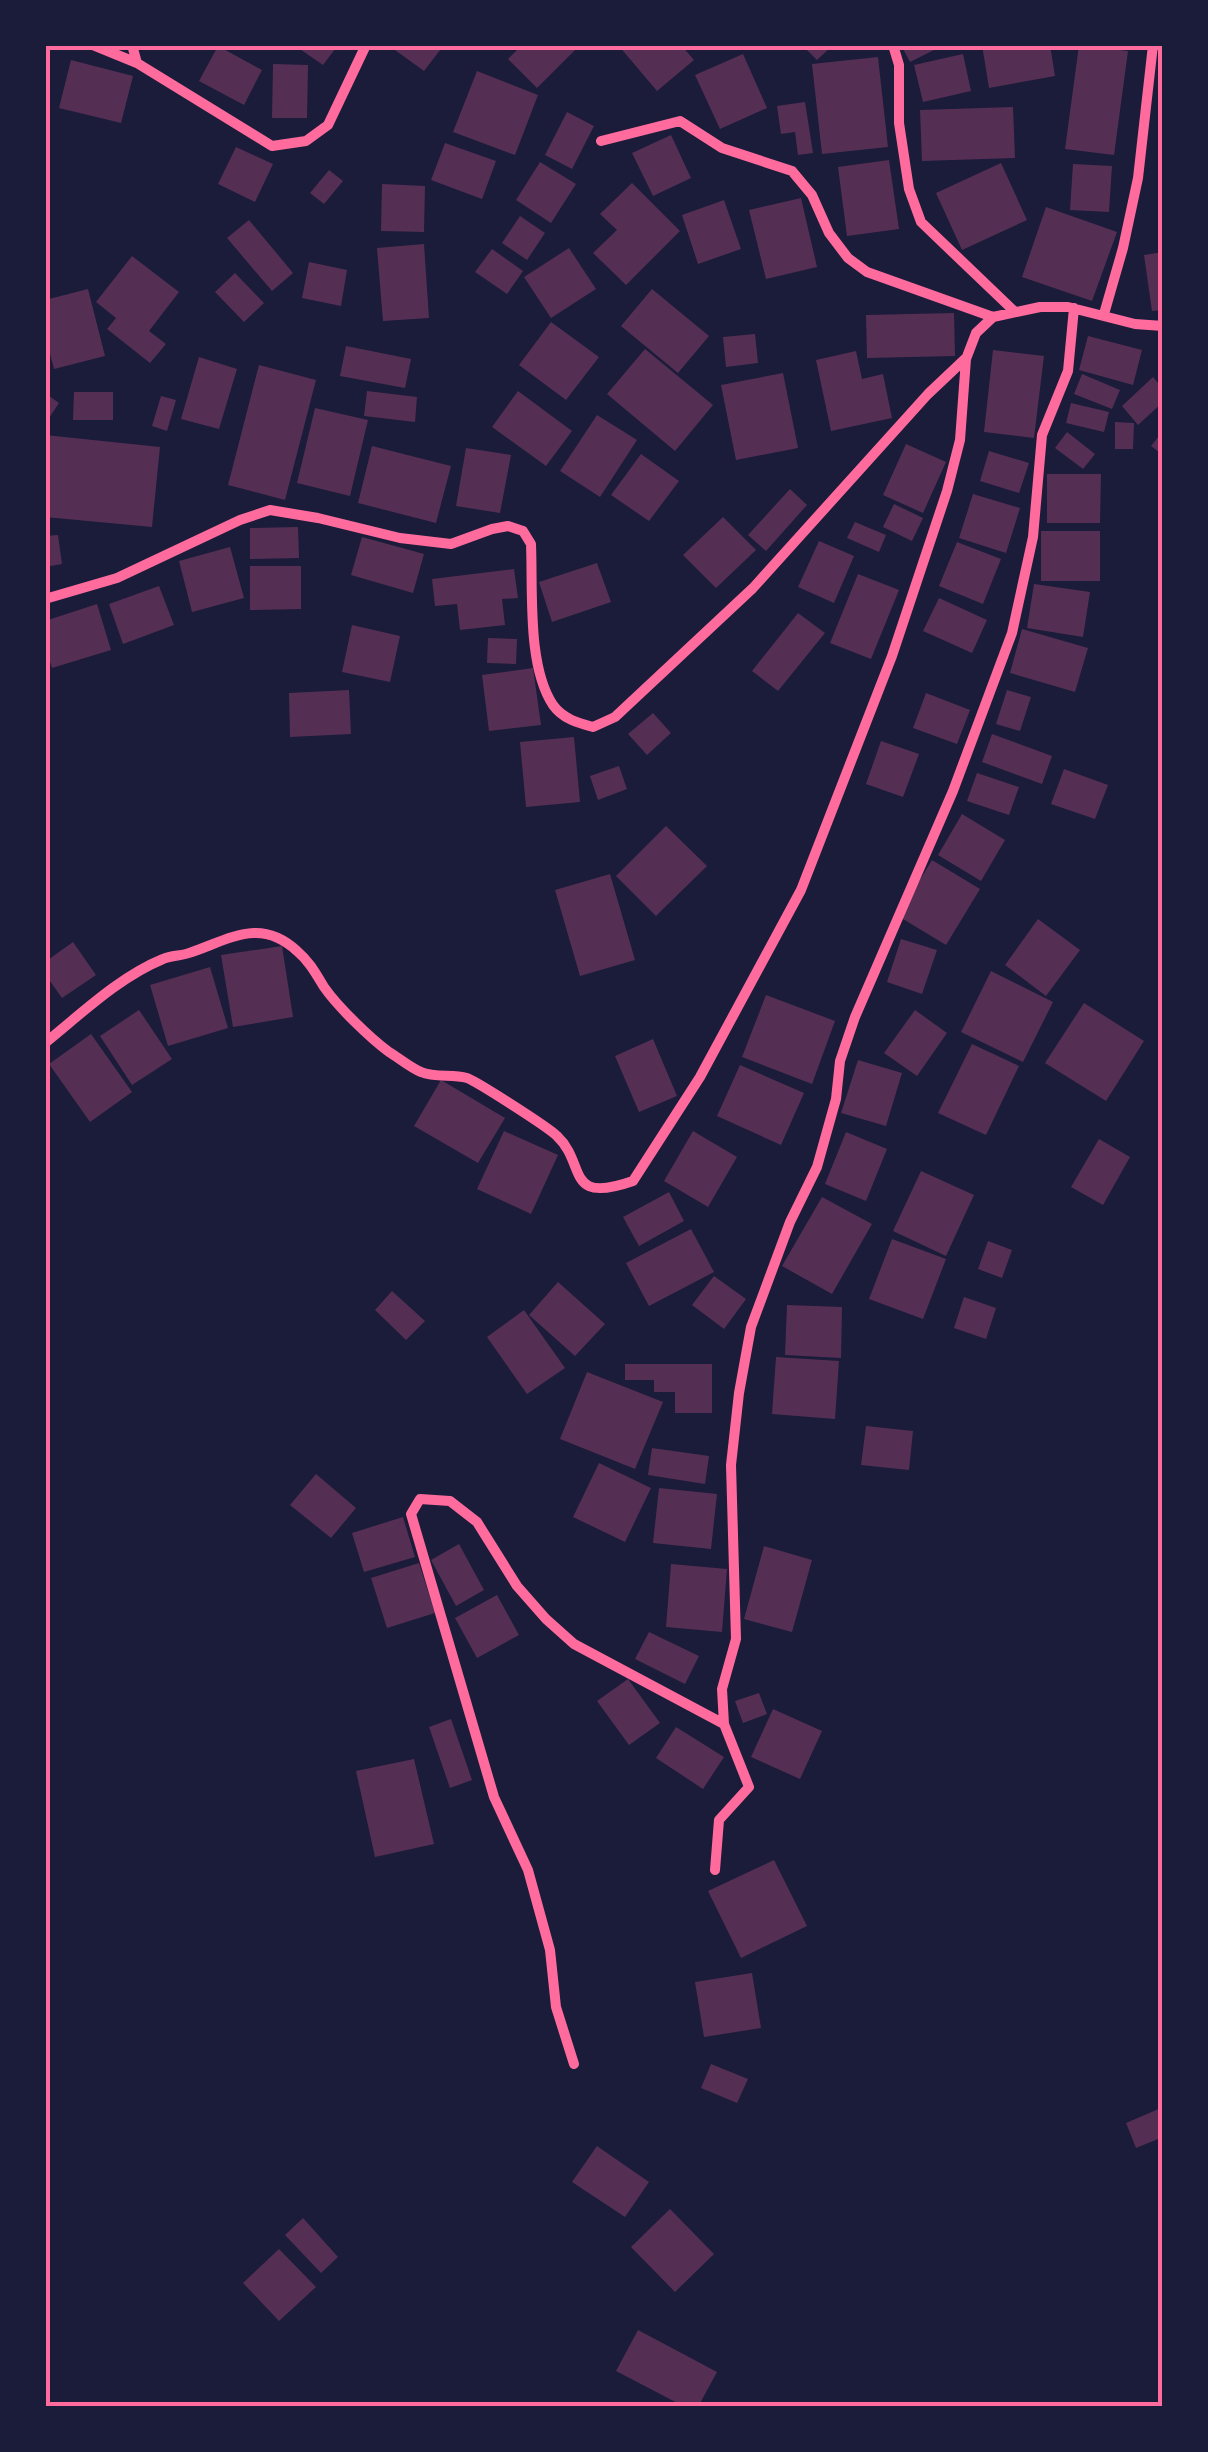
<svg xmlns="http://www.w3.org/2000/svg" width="1208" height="2452" font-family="Montserrat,sans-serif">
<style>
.building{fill:#542f53}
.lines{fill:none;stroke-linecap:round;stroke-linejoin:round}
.minor{stroke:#ff6b9d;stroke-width:10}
.neatline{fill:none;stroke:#ff6b9d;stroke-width:4}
</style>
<rect width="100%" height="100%" fill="#1b1b3a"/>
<path class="building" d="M294 45H338L323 65Z
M388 45H444L424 71Z
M522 45H570L575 50 537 88 508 59Z
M618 45H681L694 60 657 91Z
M802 45H833L817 60Z
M901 45H944L910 62Z
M982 45H1050L1055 76 989 88Z
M1079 45 1128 51 1114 155 1065 149Z
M218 46 262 70 244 105 199 81Z
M743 54 767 108 720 129 695 75Z
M963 54 971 91 923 102 914 65Z
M878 57 888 147 822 154 812 64Z
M71 60 133 76 121 123 59 108Z
M273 64 308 65 307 118H272Z
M477 71 538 95 515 155 453 132Z
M805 102 813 153 798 155 795 132 781 134 777 106Z
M1013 107 1015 158 922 161 920 110Z
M567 112 594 126 572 169 545 155Z
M671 135 691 178 653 196 632 153Z
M445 143 496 161 482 199 431 180Z
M236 147 273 164 255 202 218 184Z
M889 160 899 229 847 236 838 167Z
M540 162 576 184 551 223 516 200Z
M1001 163 1027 220 962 250 936 193Z
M1073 164 1112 166 1109 212 1070 210Z
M329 170 343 181 324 204 310 193Z
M632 183 680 231 626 285 593 253 617 230 600 214Z
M382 184 425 186 424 232 381 231Z
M801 198 817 267 766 279 749 210Z
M724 200 741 249 698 264 682 215Z
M1046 207 1117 232 1092 301 1022 277Z
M520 216 545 233 527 260 502 243Z
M249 220 293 273 272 291 227 238Z
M424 244 429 318 383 321 377 248Z
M569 248 596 289 551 318 524 277Z
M492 249 523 271 507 294 475 272Z
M1163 252V310L1152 311 1144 255Z
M132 256 179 292 149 331 166 344 150 363 107 329 116 318 96 302Z
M309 262 347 270 341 306 302 298Z
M235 273 264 303 244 322 215 292Z
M88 289 105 356 54 369 45 334V300Z
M652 289 709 336 678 373 621 326Z
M954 313 955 356 867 358 866 315Z
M551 322 599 357 566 400 519 365Z
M755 334 758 363 726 367 723 337Z
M1088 336 1142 350 1133 385 1079 370Z
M346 346 411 359 405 388 340 376Z
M645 349 713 405 675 451 607 394Z
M993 350 1044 356 1034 438 984 432Z
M856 351 862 379 883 374 892 418 831 431 816 360Z
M199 357 237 369 219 429 181 419Z
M259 365 316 380 285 500 228 485Z
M783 373 798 448 736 460 721 385Z
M1082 374 1120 390 1112 409 1074 394Z
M1153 377 1163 389V402L1138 425 1122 406Z
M367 391 417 397 415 422 364 416Z
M518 391 572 431 546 466 492 427Z
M74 392H113V420H73Z
M45 393 59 403 45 424Z
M161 396 176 400 167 431 152 426Z
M1071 403 1109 412 1104 432 1066 423Z
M315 408 368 420 350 496 297 483Z
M597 415 637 440 600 497 560 471Z
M1115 422 1134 423 1133 449H1115Z
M1163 431V455L1151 446Z
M1067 432 1095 454 1083 469 1055 448Z
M45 435 160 447 152 527 45 517Z
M906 444 946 462 923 513 883 495Z
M372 446 451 466 436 523 358 503Z
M466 448 511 455 500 513 456 506Z
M989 451 1029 463 1019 493 980 481Z
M641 454 679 481 649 521 611 495Z
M1047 474H1101L1100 523H1047Z
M790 489 807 505 766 551 748 535Z
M973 494 1020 508 1006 553 959 538Z
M894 504 923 518 912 541 883 527Z
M723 517 756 550 716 588 683 555Z
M855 522 886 535 879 552 847 538Z
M298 527 299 558 250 559V528Z
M1041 531H1100V581H1041Z
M58 535 62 564 45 567V536Z
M362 537 424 554 413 593 351 575Z
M819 541 854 556 834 603 798 587Z
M957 542 1001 559 983 604 939 586Z
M230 547 244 598 192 612 179 561Z
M597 563 611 602 552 622 539 582Z
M250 566H301V609L250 610Z
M514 569 518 598 502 599 505 625 460 630 457 604 435 606 432 579Z
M858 574 899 590 871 659 830 643Z
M1034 584 1090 592 1083 637 1027 628Z
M159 586 174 625 123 644 109 604Z
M939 598 987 620 972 653 923 631Z
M97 604 111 650 52 668 45 646V621Z
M798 613 825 633 778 691 752 671Z
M352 625 400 636 390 682 342 672Z
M1022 629 1088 648 1075 692 1010 673Z
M488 638 517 639 516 664 487 663Z
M533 668 541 725 489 731 482 675Z
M349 690 351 734 290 737 289 693Z
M1007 690 1031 697 1020 731 996 724Z
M926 693 970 710 957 744 913 728Z
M653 713 671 733 647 755 628 734Z
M992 734 1052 756 1042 784 982 762Z
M574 737 580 802 526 807 520 742Z
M881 741 919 754 903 797 866 784Z
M619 766 627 789 598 800 590 776Z
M1064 769 1108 785 1095 819 1051 804Z
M977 773 1019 787 1009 815 967 801Z
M962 814 1005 840 981 881 938 855Z
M666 826 707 866 656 916 616 876Z
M932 860 980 889 946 945 898 916Z
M610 874 635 960 580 976 555 890Z
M1038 919 1080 950 1046 996 1005 965Z
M901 939 937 950 922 994 887 982Z
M73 942 96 975 62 998 45 974V962Z
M282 946 293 1017 233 1027 221 955Z
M210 967 228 1028 168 1046 150 985Z
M991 971 1053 1002 1023 1062 961 1032Z
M766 995 835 1021 812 1084 742 1057Z
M1084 1003 1144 1041 1106 1101 1045 1063Z
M139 1010 172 1059 132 1085 100 1036Z
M915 1010 947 1033 917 1076 884 1053Z
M91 1034 132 1092 90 1122 49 1064Z
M653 1039 677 1096 639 1112 615 1056Z
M972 1044 1019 1066 986 1135 938 1113Z
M858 1060 902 1073 886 1126 841 1113Z
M740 1065 804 1093 781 1145 717 1116Z
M441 1080 505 1118 478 1163 414 1126Z
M504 1131 558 1155 531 1214 477 1189Z
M693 1131 737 1157 708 1207 664 1181Z
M846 1132 887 1149 866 1201 825 1184Z
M1099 1139 1130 1157 1103 1205 1071 1187Z
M921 1171 974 1195 946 1256 893 1231Z
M669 1192 684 1221 639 1246 623 1217Z
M822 1197 872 1224 832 1294 782 1266Z
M691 1229 714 1272 649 1306 626 1263Z
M892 1239 946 1259 923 1319 869 1299Z
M988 1241 1012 1250 1002 1278 978 1269Z
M714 1276 746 1299 724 1329 692 1305Z
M558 1282 605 1324 575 1356 529 1315Z
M392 1291 425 1321 406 1340 375 1310Z
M964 1297 996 1308 986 1339 954 1328Z
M787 1305 842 1307 841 1358 785 1355Z
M524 1310 565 1368 527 1394 487 1337Z
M776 1357 839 1361 835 1419 772 1414Z
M625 1364H712V1413H675V1392H654V1380H625Z
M587 1372 663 1402 635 1469 560 1439Z
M866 1426 913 1431 909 1470 861 1465Z
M652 1448 709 1456 705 1484 648 1475Z
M599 1463 651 1488 625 1542 573 1517Z
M316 1474 356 1508 331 1538 290 1505Z
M659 1488 717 1494 711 1549 653 1543Z
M403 1517 415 1557 364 1572 352 1533Z
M459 1544 484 1590 456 1606 431 1560Z
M764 1546 812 1560 792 1632 744 1619Z
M419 1563 435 1613 387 1628 371 1578Z
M671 1564 727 1569 722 1632 666 1627Z
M497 1595 519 1635 477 1658 455 1618Z
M649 1632 699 1656 685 1684 635 1659Z
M628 1679 660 1723 629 1745 597 1701Z
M759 1693 767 1714 743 1723 735 1701Z
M773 1709 822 1731 800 1779 751 1757Z
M451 1719 472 1780 450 1788 429 1727Z
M676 1727 724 1757 703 1789 656 1758Z
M414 1759 434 1844 375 1857 356 1771Z
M774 1860 807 1926 741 1958 708 1891Z
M752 1973 761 2028 704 2037 695 1982Z
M711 2064 748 2079 737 2103 701 2088Z
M1161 2108 1163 2137 1136 2148 1126 2123Z
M597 2146 649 2182 625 2217 572 2182Z
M670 2209 714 2254 675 2292 631 2247Z
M303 2218 338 2257 321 2273 285 2235Z
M279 2249 316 2287 279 2321 243 2283Z
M638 2330 717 2372 698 2407H685L616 2371Z"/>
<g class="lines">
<path class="minor" d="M93 45 137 63 272 146 306 141 328 125 366 45
M132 45 137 63
M893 45 899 65V123L909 189 921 222 1014 311
M601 141 680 121 722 148 792 171 812 195 829 233 848 258 867 272 993 317
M1104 314 1123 248 1138 178 1153 45
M45 599 117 578 240 520 270 510 318 518 400 538 451 544 492 529 508 526 523 531 531 544C533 591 527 666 553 705 563 719 578 723 593 727L615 717 753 588 928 394 965 359
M45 1043C81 1014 119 977 163 959 172 955 183 956 192 952 232 938 261 918 297 951 310 962 316 974 324 987 338 1007 370 1038 389 1052 399 1058 411 1068 421 1072 435 1078 452 1074 467 1078 476 1081 548 1127 557 1136 587 1164 564 1205 633 1181L700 1077 801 890 892 656 947 491 960 440 966 359 976 333 993 317 1040 307H1068L1135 324 1163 326
M715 1870 719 1820 749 1787 724 1724 722 1689 736 1639 731 1465 739 1393 751 1327 790 1222 817 1167 836 1099 840 1061 855 1017 953 791 1012 633 1033 537 1042 435 1068 371 1074 308
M574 2064 556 2007 550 1950 528 1870 494 1797 411 1514 420 1499 450 1501 477 1522 517 1586 546 1619 574 1644 724 1724"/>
</g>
<rect width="1208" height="2452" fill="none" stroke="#1b1b3a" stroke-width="95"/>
<rect x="48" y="48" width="1112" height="2356" class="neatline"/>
</svg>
